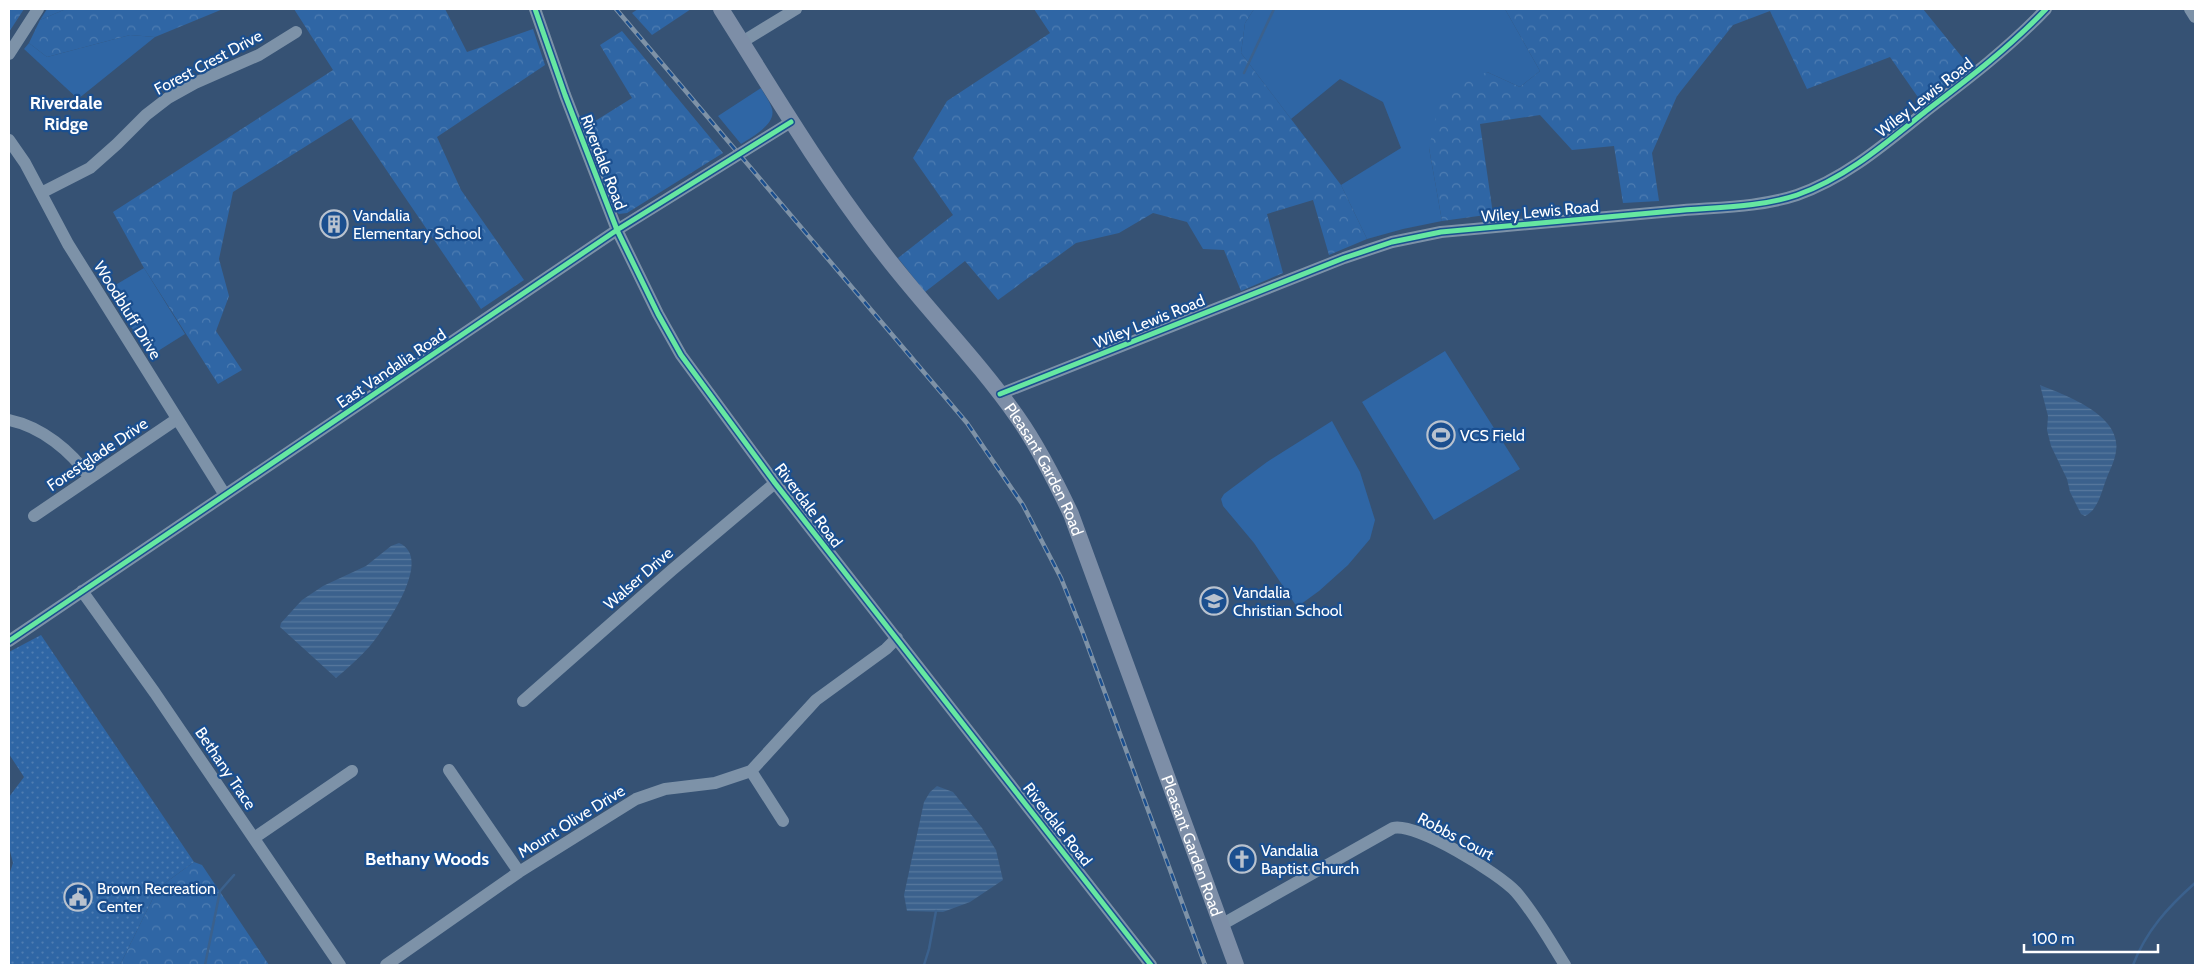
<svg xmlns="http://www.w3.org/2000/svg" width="2204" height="974" font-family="Cabin,sans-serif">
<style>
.green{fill:#2f66a5}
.forest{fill:url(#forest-crowns)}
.park{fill:url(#park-dots)}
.water{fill:url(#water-rules)}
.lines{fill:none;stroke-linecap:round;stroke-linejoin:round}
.stream{stroke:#3b618d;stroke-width:2.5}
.minor{stroke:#7d92a8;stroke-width:12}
.major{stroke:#7d8ea7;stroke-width:16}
.rail-casing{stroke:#7e92a7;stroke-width:4.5}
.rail{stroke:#1b4f8f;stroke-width:2.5;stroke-dasharray:8;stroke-linecap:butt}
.cycleway-casing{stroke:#1b4f8f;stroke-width:8}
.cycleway{stroke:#66e7a1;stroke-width:5}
.labels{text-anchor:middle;stroke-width:4.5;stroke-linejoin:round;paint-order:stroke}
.street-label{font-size:16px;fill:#fff;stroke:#1b4f8f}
.poi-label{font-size:16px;fill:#fff;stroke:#1b4f8f;text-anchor:start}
.neighbourhood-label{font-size:18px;font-weight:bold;fill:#fff;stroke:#1b4f8f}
</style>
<defs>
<pattern id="forest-crowns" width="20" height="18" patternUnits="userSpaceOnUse" patternTransform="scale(1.25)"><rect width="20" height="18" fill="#2f66a5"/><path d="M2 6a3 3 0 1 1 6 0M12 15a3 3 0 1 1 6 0" fill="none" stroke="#4e7db2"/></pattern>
<pattern id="park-dots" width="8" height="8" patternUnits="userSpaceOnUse" patternTransform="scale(1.25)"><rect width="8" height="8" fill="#2f66a5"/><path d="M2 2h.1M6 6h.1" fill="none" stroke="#4e7db2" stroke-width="1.8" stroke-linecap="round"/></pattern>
<pattern id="water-rules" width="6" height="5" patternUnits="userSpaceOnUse" patternTransform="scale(1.25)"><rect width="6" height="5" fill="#3b618d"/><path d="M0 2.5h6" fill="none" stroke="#58799e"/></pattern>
</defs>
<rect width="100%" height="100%" fill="#365274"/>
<path class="green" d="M47 9H66L40 20Z
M1254 9H1505L1540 71 1520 87 1487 72 1429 148 1442 221 1403 229 1367 239 1341 185 1401 148 1383 102 1340 79 1291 119 1241 53 1245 23Z
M130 35 155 37 78 99 24 49 29 43 47 57Z
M761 88C764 94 769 100 771 106 779 123 753 136 741 144L718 116Z
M144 268 185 334 150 356 107 290Z
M1445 351 1520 469 1434 520 1362 402Z
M1332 421 1360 472 1375 520 1370 539 1348 565 1319 591 1297 607 1254 543 1223 506 1221 499 1224 494 1267 462Z"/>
<path class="forest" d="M9 9H24L9 32Z
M66 9H223L155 37 130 35 47 57 29 43 40 20Z
M294 9H445L467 52 533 29 545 65 437 137 461 190 524 280 481 309 351 118 233 192 219 259 229 296 216 331 242 370 218 384 144 268 113 212 333 70Z
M638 9H691L652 35 632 13Z
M1034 9H1254L1245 23 1241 53 1341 185 1367 239 1329 255 1313 200 1267 214 1283 273 1241 291 1224 250 1203 249 1187 222 1153 213 1119 233 1076 243 998 300 965 261 925 292 898 258 953 215 913 158 947 101 1050 33Z
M1505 9H1923L1970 67 1922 103 1890 57 1807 89 1770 11 1733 25 1677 96 1652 153 1659 201 1623 203 1614 146 1572 150 1540 115 1480 124 1493 214 1442 221 1429 148 1441 91 1487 72 1520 87 1540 71Z
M622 31 723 153 627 213 619 214 612 207 584 128 632 98 600 45Z
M194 862 202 865 269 965H120L158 888Z"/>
<path class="park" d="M41 635 194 862 158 888 120 965H9V875L13 863 9 847V797L24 777 9 754V652Z"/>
<path class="water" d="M2040 385C2065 395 2122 415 2116 451 2115 461 2109 471 2106 480 2101 493 2098 510 2085 516L2081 514 2070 492 2067 479 2051 446 2047 430 2048 416Z
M399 543C435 558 384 629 370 646 359 658 348 668 336 678L280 627 281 623 302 600 323 586 366 566 391 546Z
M937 786 953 792 982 828 996 850 1003 880 970 902 943 912 907 911 904 895 924 802 930 792Z"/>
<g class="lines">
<path class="stream" d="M1244 73 1274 9
M205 965 220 891 234 875
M924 965 929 949 936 911
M2133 965C2146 931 2168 907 2195 883"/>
<path class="minor" d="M535 9 565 95 617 230 658 314 681 355 775 483 1151 965
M2190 9 2195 17
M742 42 796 9
M9 54 38 9
M9 140 25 163 68 244 225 495
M41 193 90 168 117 144 146 115 168 98 195 83 259 55 296 32
M1000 394 1344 258 1392 242 1441 232C1518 225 1596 218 1673 211 1714 207 1758 208 1797 195 1846 178 1886 143 1926 111 1968 79 2010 47 2046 9
M9 420C42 427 71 451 90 478
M34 516 177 419
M82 591 155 693 340 965
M9 641 617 230 791 122
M523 701 672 570 775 483
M449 770 519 872
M751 771 783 821
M254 838 352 771
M1221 925 1393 828C1416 822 1500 874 1516 892 1535 914 1550 941 1565 965
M386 965 519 872 636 799 665 789 715 783 751 771 816 700 886 649 897 638"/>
<path class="major" id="s1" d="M721 9C771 88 818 168 875 242 920 303 975 356 1018 418 1039 448 1055 480 1071 514L1236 965"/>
<g class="rail-casing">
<path id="rail" d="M616 9 967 423 1023 505 1061 578 1083 633 1205 965"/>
</g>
<use href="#rail" class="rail"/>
<g class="cycleway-casing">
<path id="cycleway" d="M535 9 565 95 617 230 658 314 681 355 775 483 1151 965
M1000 394 1344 258 1392 242 1441 232C1518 225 1596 218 1673 211 1714 207 1758 208 1797 195 1846 178 1886 143 1926 111 1968 79 2010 47 2046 9
M9 641 617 230 791 122"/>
</g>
<use href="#cycleway" class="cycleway"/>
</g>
<defs>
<g id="building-ring" transform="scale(1.4375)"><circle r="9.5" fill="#1b4f8f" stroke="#b9c2ce" stroke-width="1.5"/><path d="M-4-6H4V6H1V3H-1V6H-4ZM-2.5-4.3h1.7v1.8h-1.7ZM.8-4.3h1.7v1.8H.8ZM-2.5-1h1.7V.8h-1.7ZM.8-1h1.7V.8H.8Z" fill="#b9c2ce"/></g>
<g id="stadium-ring" transform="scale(1.4375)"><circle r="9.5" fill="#1b4f8f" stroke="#b9c2ce" stroke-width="1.5"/><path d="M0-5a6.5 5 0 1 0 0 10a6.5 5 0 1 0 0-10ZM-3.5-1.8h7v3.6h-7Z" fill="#b9c2ce"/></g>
<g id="school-ring" transform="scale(1.4375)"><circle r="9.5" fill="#1b4f8f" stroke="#b9c2ce" stroke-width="1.5"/><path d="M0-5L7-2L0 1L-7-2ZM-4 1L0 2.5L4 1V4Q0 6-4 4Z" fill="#b9c2ce"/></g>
<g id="church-ring" transform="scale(1.4375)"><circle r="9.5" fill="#1b4f8f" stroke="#b9c2ce" stroke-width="1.5"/><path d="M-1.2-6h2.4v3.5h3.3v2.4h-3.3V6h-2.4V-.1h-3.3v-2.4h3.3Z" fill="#b9c2ce"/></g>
<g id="civic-ring" transform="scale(1.4375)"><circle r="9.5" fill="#1b4f8f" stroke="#b9c2ce" stroke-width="1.5"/><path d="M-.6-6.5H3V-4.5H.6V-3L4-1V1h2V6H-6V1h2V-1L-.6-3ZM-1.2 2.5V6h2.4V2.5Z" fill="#b9c2ce"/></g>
</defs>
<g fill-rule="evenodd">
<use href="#building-ring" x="334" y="224"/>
<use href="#stadium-ring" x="1441" y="435"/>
<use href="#school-ring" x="1214" y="601"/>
<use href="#church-ring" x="1242" y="859"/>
<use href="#civic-ring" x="78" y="897"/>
</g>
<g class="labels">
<g class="street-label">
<text transform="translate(208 62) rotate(-28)" y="6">Forest Crest Drive</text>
<text transform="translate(1924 97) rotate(-38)" y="6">Wiley Lewis Road</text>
<text transform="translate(604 162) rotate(69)" y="6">Riverdale Road</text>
<text transform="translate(1540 211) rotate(-5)" y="6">Wiley Lewis Road</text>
<text transform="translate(128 310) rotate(58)" y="6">Woodbluff Drive</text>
<text transform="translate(1149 321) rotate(-22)" y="6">Wiley Lewis Road</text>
<text transform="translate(391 368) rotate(-34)" y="6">East Vandalia Road</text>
<text transform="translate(97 454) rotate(-34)" y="6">Forestglade Drive</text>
<text dy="6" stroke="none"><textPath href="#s1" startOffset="564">Pleasant Garden Road</textPath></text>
<text transform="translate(809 505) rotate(53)" y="6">Riverdale Road</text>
<text transform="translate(638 578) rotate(-41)" y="6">Walser Drive</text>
<text transform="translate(226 768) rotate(56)" y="6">Bethany Trace</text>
<text transform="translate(571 821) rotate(-32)" y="6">Mount Olive Drive</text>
<text transform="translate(1058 824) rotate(52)" y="6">Riverdale Road</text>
<text transform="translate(1456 836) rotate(28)" y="6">Robbs Court</text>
<text dy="6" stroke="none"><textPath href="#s1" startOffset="969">Pleasant Garden Road</textPath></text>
</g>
<g class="poi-label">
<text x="353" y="221">Vandalia<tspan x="353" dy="18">Elementary School</tspan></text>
<text x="1460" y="441">VCS Field</text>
<text x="1233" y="598">Vandalia<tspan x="1233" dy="18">Christian School</tspan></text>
<text x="1261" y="856">Vandalia<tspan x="1261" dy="18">Baptist Church</tspan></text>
<text x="97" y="894">Brown Recreation<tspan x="97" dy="18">Center</tspan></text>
</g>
<g class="neighbourhood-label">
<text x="66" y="109">Riverdale<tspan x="66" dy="21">Ridge</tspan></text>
<text x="427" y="865">Bethany Woods</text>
</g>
</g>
<rect width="2204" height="974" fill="none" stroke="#ffffff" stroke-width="20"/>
<path d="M2024 944v8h134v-8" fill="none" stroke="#ffffff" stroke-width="2.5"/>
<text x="2032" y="944" font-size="15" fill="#ffffff" stroke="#1b4f8f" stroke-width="4" paint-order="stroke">100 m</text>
</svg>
